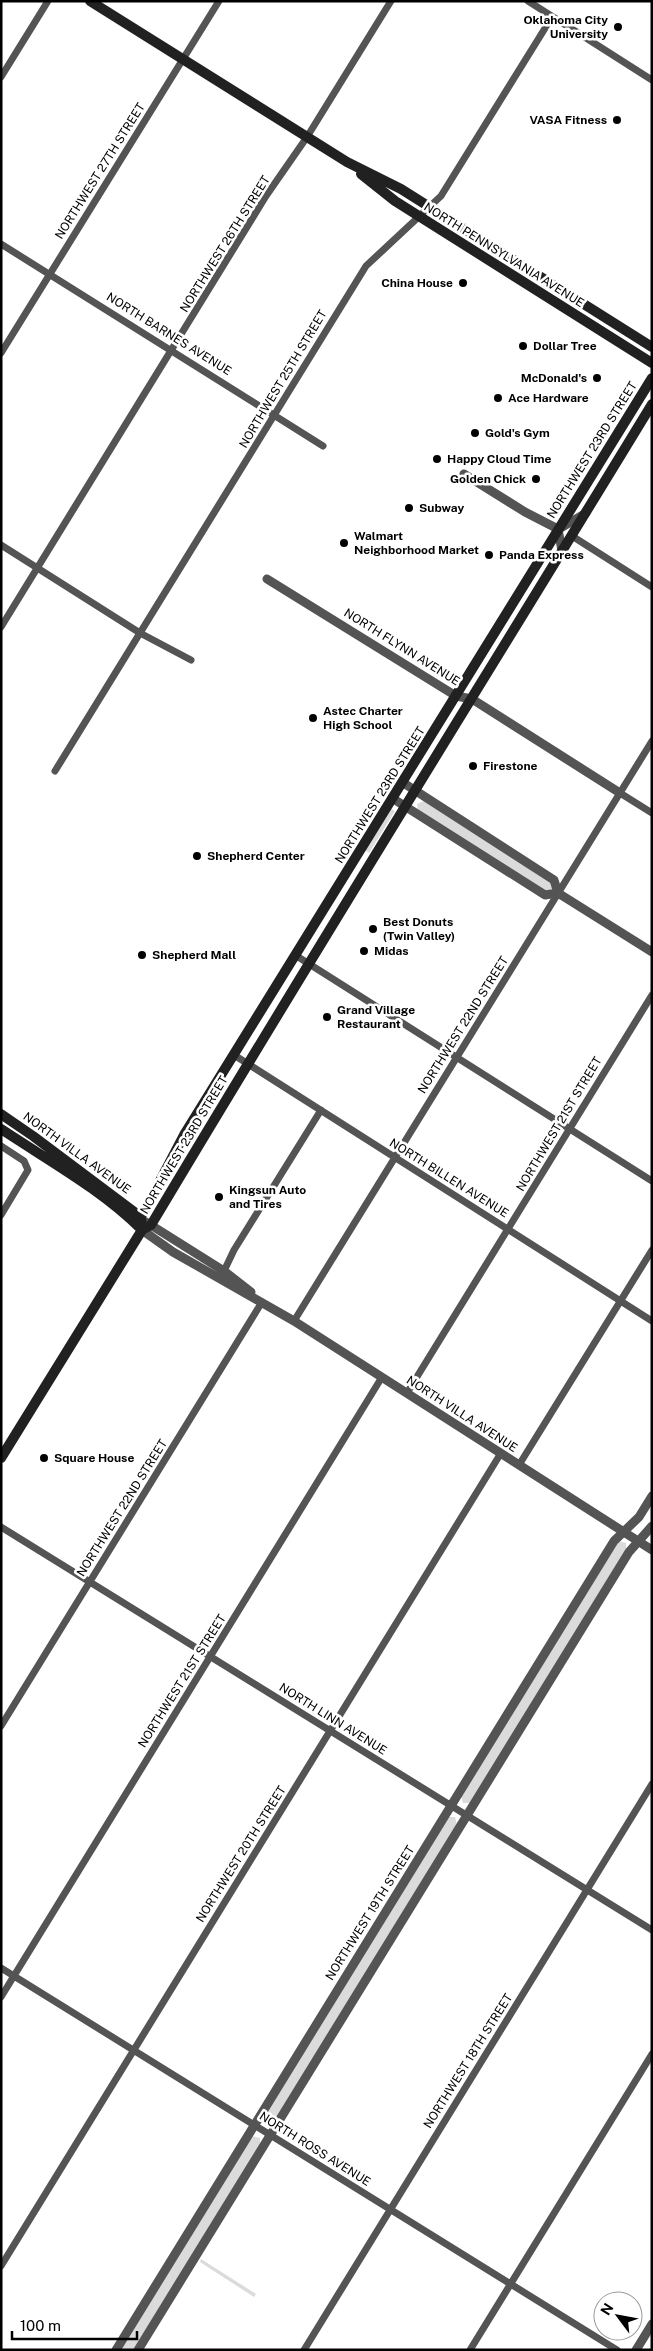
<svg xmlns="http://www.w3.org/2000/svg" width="653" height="2351" font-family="'Public Sans',sans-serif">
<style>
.green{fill:#dbdbdb}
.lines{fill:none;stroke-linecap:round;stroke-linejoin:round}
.minor{stroke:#545454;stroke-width:7}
.tertiary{stroke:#545454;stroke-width:9}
.secondary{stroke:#212121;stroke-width:10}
.poi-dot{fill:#000;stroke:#fff;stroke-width:2}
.labels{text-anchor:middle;stroke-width:5;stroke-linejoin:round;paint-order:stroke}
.poi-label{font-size:12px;font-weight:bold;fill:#000;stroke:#fff;text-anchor:start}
.street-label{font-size:12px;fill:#000;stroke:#fff}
</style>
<rect width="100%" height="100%" fill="#fff"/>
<path class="green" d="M424 801 555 885 549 894 418 810 417 804Z
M390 808 395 811 369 853 365 850Z
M619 1541 626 1543V1549L470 1803H463L461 1796Z
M449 1817H455L457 1825 273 2123 265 2122 264 2115Z
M252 2136 260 2138V2145L133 2350H120Z
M201 2259 256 2294 254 2297 200 2262Z"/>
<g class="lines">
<path class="minor" d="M528 1 652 80
M1 77 48 1
M1 244 323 446
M1 353 219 1
M572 536 652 587
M1 545 140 633 191 660
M1 627 266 196 307 137 391 1
M55 771 366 266 441 196 552 17
M620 793 652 813
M295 955 652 1181
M234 1055 652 1321
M1 1146 24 1161 28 1170 1 1215
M224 1271 234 1250 321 1110
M294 1321 652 741
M407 1393 652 995
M519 1465 652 1250
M1 1527 652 1930
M1 1726 262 1302
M1 1968 617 2350
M1 1997 382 1377
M1 2266 501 1453
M304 2350 652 1784
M470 2350 652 2054"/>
<path class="tertiary" d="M464 474 525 512 558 529
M558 529 562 551
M559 529 586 513
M267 579 456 696 472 699 620 793
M402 782 554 880 558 893 652 952
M392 798 545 895 558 893
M146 1222 224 1271 251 1292
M142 1230 173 1252 294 1321 652 1550
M116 2350 614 1541 639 1517 652 1496
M138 2350 629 1552 652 1526
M636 2350 652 2324"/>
<path class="secondary" d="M90 1 347 162 401 189 652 347
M361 174 395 201 652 363
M1 1114 33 1136 141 1217
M1 1129C49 1161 102 1190 142 1230
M142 1230 141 1217 184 1135 652 378
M1 1458 142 1230 151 1225C315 950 485 678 652 404"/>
</g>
<g class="poi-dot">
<circle cx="618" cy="27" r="5"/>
<circle cx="617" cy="120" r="5"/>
<circle cx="463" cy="283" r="5"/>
<circle cx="523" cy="346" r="5"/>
<circle cx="597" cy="378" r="5"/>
<circle cx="498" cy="398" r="5"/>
<circle cx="475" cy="433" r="5"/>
<circle cx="437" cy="459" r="5"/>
<circle cx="536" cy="479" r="5"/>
<circle cx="409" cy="508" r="5"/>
<circle cx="344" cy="543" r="5"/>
<circle cx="489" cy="555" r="5"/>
<circle cx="313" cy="718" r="5"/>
<circle cx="473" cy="766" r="5"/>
<circle cx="197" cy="856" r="5"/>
<circle cx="373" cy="929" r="5"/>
<circle cx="364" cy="951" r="5"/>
<circle cx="142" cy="955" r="5"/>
<circle cx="327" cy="1017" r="5"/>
<circle cx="219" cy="1197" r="5"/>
<circle cx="44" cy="1458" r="5"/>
</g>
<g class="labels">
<g class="poi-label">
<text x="608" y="24" text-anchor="end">Oklahoma City<tspan x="608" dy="14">University</tspan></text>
<text x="607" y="124" text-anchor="end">VASA Fitness</text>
<text x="453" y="287" text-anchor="end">China House</text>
<text x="533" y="350">Dollar Tree</text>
<text x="587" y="382" text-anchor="end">McDonald's</text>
<text x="508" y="402">Ace Hardware</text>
<text x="485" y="437">Gold's Gym</text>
<text x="447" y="463">Happy Cloud Time</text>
<text x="526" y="483" text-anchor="end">Golden Chick</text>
<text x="419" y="512">Subway</text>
<text x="354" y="540">Walmart<tspan x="354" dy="14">Neighborhood Market</tspan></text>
<text x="499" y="559">Panda Express</text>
<text x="323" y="715">Astec Charter<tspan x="323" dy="14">High School</tspan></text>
<text x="483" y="770">Firestone</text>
<text x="207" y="860">Shepherd Center</text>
<text x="383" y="926">Best Donuts<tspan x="383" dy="14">(Twin Valley)</tspan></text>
<text x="374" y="955">Midas</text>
<text x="152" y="959">Shepherd Mall</text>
<text x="337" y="1014">Grand Village<tspan x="337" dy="14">Restaurant</tspan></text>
<text x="229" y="1194">Kingsun Auto<tspan x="229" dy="14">and Tires</tspan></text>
<text x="54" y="1462">Square House</text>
</g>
<g class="street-label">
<text transform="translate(100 171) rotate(-58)" y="4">NORTHWEST 27TH STREET</text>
<text transform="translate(225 244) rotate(-58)" y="4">NORTHWEST 26TH STREET</text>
<text transform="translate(504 255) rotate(32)" y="4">NORTH PENNSYLVANIA AVENUE</text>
<text transform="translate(169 334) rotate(32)" y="4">NORTH BARNES AVENUE</text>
<text transform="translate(283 379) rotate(-59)" y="4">NORTHWEST 25TH STREET</text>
<text transform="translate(592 450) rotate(-58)" y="4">NORTHWEST 23RD STREET</text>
<text transform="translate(402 647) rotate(32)" y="4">NORTH FLYNN AVENUE</text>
<text transform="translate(380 795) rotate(-58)" y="4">NORTHWEST 23RD STREET</text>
<text transform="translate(463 1025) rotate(-58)" y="4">NORTHWEST 22ND STREET</text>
<text transform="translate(559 1124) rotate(-59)" y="4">NORTHWEST 21ST STREET</text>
<text transform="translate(184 1145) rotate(-59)" y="4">NORTHWEST 23RD STREET</text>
<text transform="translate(77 1153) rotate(36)" y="4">NORTH VILLA AVENUE</text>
<text transform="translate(449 1178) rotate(32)" y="4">NORTH BILLEN AVENUE</text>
<text transform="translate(462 1414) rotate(33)" y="4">NORTH VILLA AVENUE</text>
<text transform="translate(122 1508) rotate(-58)" y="4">NORTHWEST 22ND STREET</text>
<text transform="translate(182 1681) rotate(-58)" y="4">NORTHWEST 21ST STREET</text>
<text transform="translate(333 1719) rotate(32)" y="4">NORTH LINN AVENUE</text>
<text transform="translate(241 1854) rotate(-58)" y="4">NORTHWEST 20TH STREET</text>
<text transform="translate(370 1913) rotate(-58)" y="4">NORTHWEST 19TH STREET</text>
<text transform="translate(468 2061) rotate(-58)" y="4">NORTHWEST 18TH STREET</text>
<text transform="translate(315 2149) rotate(32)" y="4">NORTH ROSS AVENUE</text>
</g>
</g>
<rect width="653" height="2351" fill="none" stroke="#000000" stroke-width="5"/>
<g transform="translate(618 2316) rotate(302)"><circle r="24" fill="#ffffff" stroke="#999999"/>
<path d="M0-4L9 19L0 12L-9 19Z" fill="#000000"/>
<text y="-8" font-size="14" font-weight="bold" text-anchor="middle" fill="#000000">N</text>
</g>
<path d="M12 2331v8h125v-8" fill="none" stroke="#000000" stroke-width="2.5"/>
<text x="20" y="2331" font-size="15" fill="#000000" stroke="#ffffff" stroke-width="4" paint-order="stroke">100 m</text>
</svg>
